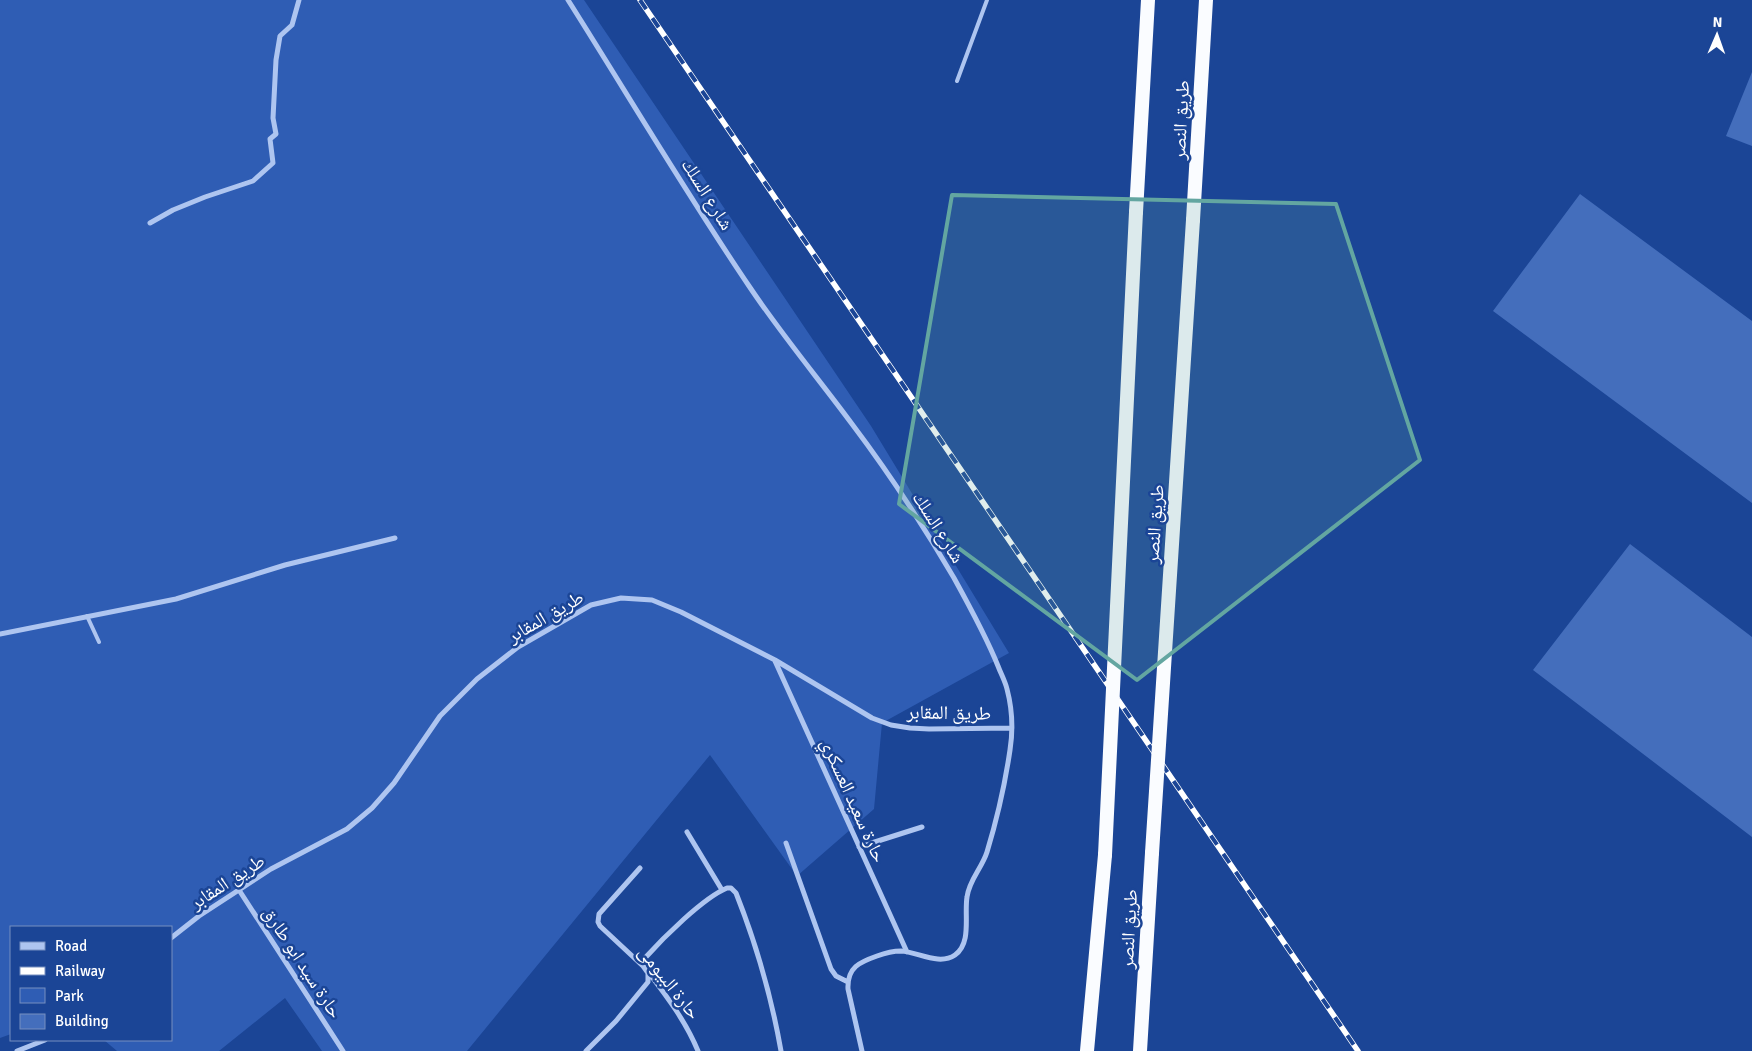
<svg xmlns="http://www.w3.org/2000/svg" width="1752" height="1051" font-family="Signika,'Noto Naskh Arabic',sans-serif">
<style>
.green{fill:#2f5db4}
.building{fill:#446ebc}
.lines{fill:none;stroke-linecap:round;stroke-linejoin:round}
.service{stroke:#aec5f0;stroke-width:4}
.minor{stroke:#aec5f0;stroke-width:5}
.trunk{stroke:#fafcff;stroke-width:14}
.rail-casing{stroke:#fff;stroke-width:5.5}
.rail{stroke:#1b4596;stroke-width:4;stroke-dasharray:11;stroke-linecap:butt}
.trunk-bridge{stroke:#fafcff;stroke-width:14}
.marked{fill:#63a6a1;fill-opacity:0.2;stroke:#63a6a1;stroke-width:4;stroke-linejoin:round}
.labels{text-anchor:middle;stroke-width:5;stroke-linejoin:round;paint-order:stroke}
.street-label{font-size:19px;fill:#fff;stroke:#1b4596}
</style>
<rect width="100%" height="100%" fill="#1b4596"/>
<path class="green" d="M0 0H584L871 426 1009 653 882 723 874 809 797 876 710 755 467 1051H322L285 998 219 1051H117L104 1040H171V927H11V1034L0 1038Z"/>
<path class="building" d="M1752 72V146L1726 136Z
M1580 194 1752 321V503L1493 311Z
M1630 544 1752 637V837L1533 670Z"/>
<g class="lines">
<path class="service" d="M957 81 987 0
M87 616 99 642"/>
<path class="minor" d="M568 0C628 95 686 193 749 286 781 334 818 378 852 424 889 473 923 525 954 578 970 607 986 636 998 666 1001 674 1005 681 1007 689 1012 708 1013 731 1010 750 1005 784 997 819 987 852 982 868 969 880 967 897 964 915 972 943 955 955 939 966 918 952 901 951 893 951 885 953 877 956 860 962 847 967 848 989L862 1051
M150 223 173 210 205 197 253 181 273 163 270 139 276 134 273 118 276 60 280 36 292 25 299 0
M0 634 176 599 285 565 395 538
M775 661 907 952
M687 832 722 890
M786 843 831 969 836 976 848 982
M859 847 922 827
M640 868 599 914 598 922 600 926 644 967
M239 890 343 1051
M171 938 199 916 271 869 347 829 372 808 394 783 440 716 477 679 518 647 591 605 621 598 652 600 681 612 775 660 872 718 891 725 910 728 929 729 1012 728
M649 973C668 998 686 1022 698 1051
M17 1051 45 1040
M586 1051 616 1021 648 982V973L643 966 645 958C663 938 703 898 727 888H731L736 893C757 946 771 994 781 1051"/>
<path class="trunk" d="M1136 212 1148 0
M1193 220 1206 0
M1087 1051 1105 855
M1140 1051 1152 853"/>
<g class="rail-casing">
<path id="rail" d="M640 0 1358 1051"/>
</g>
<use href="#rail" class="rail"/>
<path class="trunk-bridge" d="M1152 853 1193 220
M1105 855 1136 212"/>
</g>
<path class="marked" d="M952 195 1336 204 1420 460 1137 680 899 504Z"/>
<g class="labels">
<g class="street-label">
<text transform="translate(1180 120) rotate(-87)" y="7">طريق النصر</text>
<text transform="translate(708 194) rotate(58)" y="7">شارع السلك</text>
<text transform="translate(1154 524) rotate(-86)" y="7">طريق النصر</text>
<text transform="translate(939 527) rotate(58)" y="7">شارع السلك</text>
<text transform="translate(545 616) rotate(-30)" y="7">طريق المقابر</text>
<text transform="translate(949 712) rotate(1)" y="7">طريق المقابر</text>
<text transform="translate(854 800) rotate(66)" y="7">حارة سعيد العسكري</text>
<text transform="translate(227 881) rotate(-33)" y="7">طريق المقابر</text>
<text transform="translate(1128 929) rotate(-87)" y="7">طريق النصر</text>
<text transform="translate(303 962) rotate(57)" y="7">حارة سيد ابو طارق</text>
<text transform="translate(670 982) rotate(52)" y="7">حارة البيومى</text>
</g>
</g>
<rect x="10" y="926" width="162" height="115" fill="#1b4596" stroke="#768fc0"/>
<rect x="20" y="942" width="25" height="8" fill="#aec5f0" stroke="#768fc0"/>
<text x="55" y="951" font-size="15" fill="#ffffff">Road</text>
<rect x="20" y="967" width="25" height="8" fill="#ffffff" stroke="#768fc0"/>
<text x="55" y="976" font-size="15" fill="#ffffff">Railway</text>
<rect x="20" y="988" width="25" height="15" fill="#2f5db4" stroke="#768fc0"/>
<text x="55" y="1001" font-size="15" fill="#ffffff">Park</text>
<rect x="20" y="1014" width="25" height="15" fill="#446ebc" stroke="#768fc0"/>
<text x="55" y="1026" font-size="15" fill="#ffffff">Building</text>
<g transform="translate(1717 35) rotate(2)" stroke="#1b4596" stroke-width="4" paint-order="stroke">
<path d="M0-4L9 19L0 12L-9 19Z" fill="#ffffff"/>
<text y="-8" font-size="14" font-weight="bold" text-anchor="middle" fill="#ffffff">N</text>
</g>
</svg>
